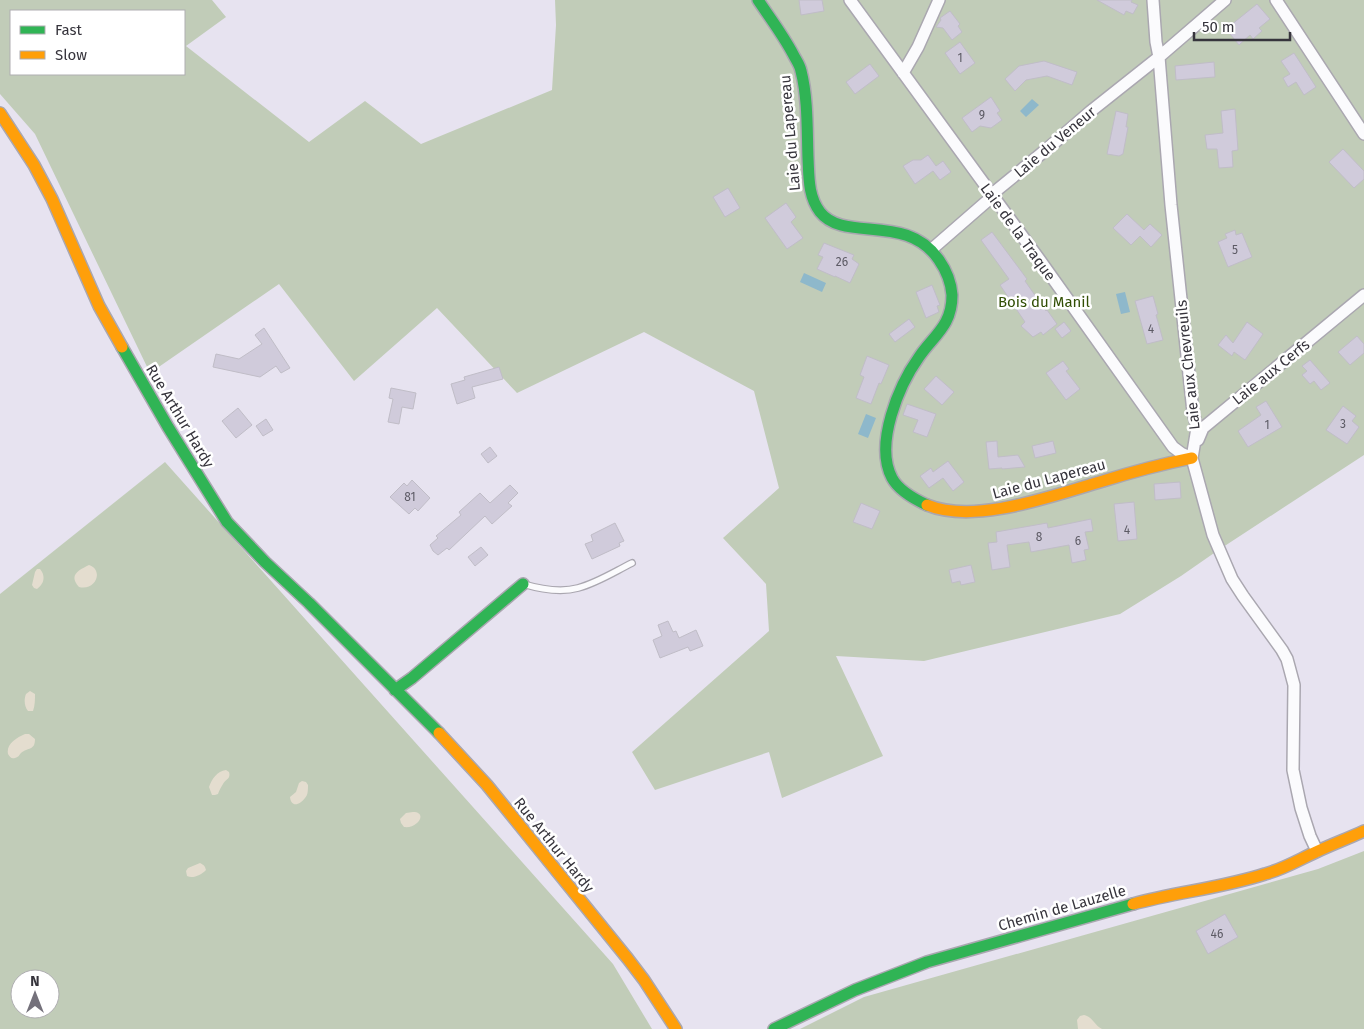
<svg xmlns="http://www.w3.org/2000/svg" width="1364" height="1029" font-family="'Fira Sans',sans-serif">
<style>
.green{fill:#c1ccb8;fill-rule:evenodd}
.sand{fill:#e4ddcf}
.water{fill:#8eb8cb}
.building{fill:#d0cbdb;stroke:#c0bdc7}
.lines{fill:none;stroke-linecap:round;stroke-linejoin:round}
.lane-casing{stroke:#aaa7b0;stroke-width:8}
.street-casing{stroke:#aaa7b0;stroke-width:14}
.fast-casing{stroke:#aaa7b0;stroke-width:14}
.slow-casing{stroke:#aaa7b0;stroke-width:14}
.lane{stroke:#fbfbfd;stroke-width:5.5}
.street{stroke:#fbfbfd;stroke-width:11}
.fast{stroke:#30b455;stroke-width:11}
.slow{stroke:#ff9f0a;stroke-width:11}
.labels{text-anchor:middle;stroke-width:5;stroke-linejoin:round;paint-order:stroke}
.number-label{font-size:12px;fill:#5c5a64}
.street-label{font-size:15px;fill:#36343c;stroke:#fff}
.park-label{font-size:15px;fill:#314e04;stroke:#fff}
</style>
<rect width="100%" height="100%" fill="#e7e3f0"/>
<path class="green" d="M0 0H212L226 17 186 46 309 142 365 101 421 144 552 90 556 25 555 0H1364V455L1217 551 1181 576 1120 614 924 661 836 656 883 756 782 798 769 752 655 790 632 752 769 631 766 584 723 538 779 488 754 391 644 332 517 393 437 308 354 381 279 284 150 373 35 134 0 94ZM11 11H184V74H11Z
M165 462 613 964 652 1029H0V594ZM20 979H50V1009H20Z
M1364 851V1029H800L864 997 1318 869Z"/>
<path class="sand" d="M89 565C104 570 96 591 79 587 68 575 79 570 89 565Z
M37 569H40C46 576 44 584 37 589L34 588 32 585 35 572Z
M30 691 35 694C35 700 35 705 33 711H28C24 706 24 699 26 694Z
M25 734H29L35 739C35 751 28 747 21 753 19 755 19 757 15 758 11 759 10 757 8 754 6 744 16 738 25 734Z
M226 770 229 772C231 779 226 779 223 784 221 787 219 791 218 794L215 795H212L209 787C212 779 217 771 226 770Z
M302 781 306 782 308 785C308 790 308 795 305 798 300 805 291 808 290 797L296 792 299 783Z
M413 812C428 812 418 829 404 827L401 823 400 819 406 813Z
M200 863C204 865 205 866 206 870 201 875 193 879 187 876L186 871 188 868Z
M1084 1015C1093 1017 1094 1025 1102 1029H1078L1077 1020 1080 1016Z"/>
<path class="water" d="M1032 99 1039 105 1026 117 1020 111Z
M804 273 826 283 822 292 800 282Z
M1125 292 1130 312 1121 314 1116 294Z
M866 414 876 418 868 438 858 434Z"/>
<path class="building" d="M799 0H822L824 11 801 15Z
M1097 0H1132L1131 2 1138 5 1133 14 1126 11 1124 15Z
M1257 4 1270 19 1259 28 1262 31 1253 39 1250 35 1239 45 1226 29Z
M950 11 960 24 958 26 962 32 952 40 943 28 936 27 941 20 940 18Z
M960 42 975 63 960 74 945 53Z
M1294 53 1316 87 1304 95 1296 82 1288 87 1283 78 1290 74 1281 61Z
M1044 61 1077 72 1072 85 1047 76 1026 80 1015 91 1005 79 1019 66Z
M1214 62 1215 77 1176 80 1175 66Z
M870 64 879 76 855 94 846 82Z
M991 97 1000 111 997 113 1002 120 991 128 980 126 972 132 962 118Z
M1235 109 1238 150 1232 151 1233 167 1219 168 1217 149H1207L1205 135 1223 133 1221 111Z
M1116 111 1128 114 1126 127H1128L1123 154 1119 156 1107 154Z
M1343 149 1364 171V179L1354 188 1329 162Z
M928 155 936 166 943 161 951 172 940 180 933 171 915 184 903 166 913 160H921Z
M728 188 740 208 725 217 713 197Z
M786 203 796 217 791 222 803 238 787 249 765 218Z
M1127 214 1144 230 1150 224 1162 235 1151 247 1140 236 1131 245 1113 228Z
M1235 230 1236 235 1242 233 1252 257 1228 267 1218 242 1227 238 1225 234Z
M992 232 1027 279 1025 281 1046 311 1047 310 1057 324 1043 335 1041 332 1033 337 1021 326 1025 322 1000 285 1009 279 981 240Z
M824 243 854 255 852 259 859 264 850 283 835 276V277L817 269 823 257 818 255Z
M932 285 940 305 937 306 939 312 926 318 916 292Z
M1153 296 1158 314 1156 315 1163 340 1147 344 1135 301Z
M909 319 915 327 895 342 889 334Z
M1064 322 1071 331 1062 338 1055 329Z
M1247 322 1263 334 1245 360 1234 352 1232 356 1218 345 1226 335 1233 343Z
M264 328 290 368 281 373 276 366 260 377 213 367 216 354 239 359 262 344 255 335Z
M1357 336 1364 344V353L1350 365 1338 352Z
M867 356 889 365 881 384 879 383 871 404 856 398 864 377 860 375Z
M1310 360 1330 383 1321 390 1314 381 1310 384 1302 375 1307 371 1302 366Z
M1063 361 1069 369 1066 371 1080 389 1066 400 1046 373Z
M499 367 503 379 472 387 475 398 457 404 451 384 465 380 464 377Z
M936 376 954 392 942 405 924 389Z
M391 388 416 393 413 409 402 407 399 424 388 422 393 399 389 398Z
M1266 401 1282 427 1248 447 1238 431 1261 415 1256 407Z
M907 404 936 414 927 437 913 432 918 420 903 415Z
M1343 406 1356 416 1352 421 1359 427 1347 444 1326 430Z
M238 408 252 425 236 438 222 421Z
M266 419 273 430 263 436 256 426Z
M997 441 998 457 1018 455 1025 467 1002 469V468L989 469 986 442Z
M1053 441 1056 453 1035 458 1032 446Z
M490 447 497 456 488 463 481 454Z
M948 461 964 482 953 491 943 478 929 488 920 476 931 468 933 472Z
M412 480 430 498 418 511 415 508 409 514 390 497 404 483 407 486Z
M1180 482 1181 498 1155 500 1154 484Z
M510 485 518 493 508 503 512 506 492 524 485 516 449 550 447 548 438 555 433 551 430 545 438 538 436 536 461 515 459 512 480 493 490 503Z
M1134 502 1137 539 1118 541 1114 504Z
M861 503 880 511 872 529 853 522Z
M1091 519 1093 531 1085 532 1089 549 1084 550 1086 560 1072 563 1069 545 1031 552 1029 542 1007 545 1010 567 992 570 988 543 997 542 996 532 1047 523 1048 528Z
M615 523 624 541 619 543 620 546 592 559 585 544 593 541 591 535Z
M481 547 488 555 475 566 468 557Z
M971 565 975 582 961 585 960 581 952 583 949 570Z
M668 621 673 632 676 631 679 638 696 630 703 646 690 651 688 647 660 658 653 640 662 636 658 625Z
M1225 914 1238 937 1208 954 1196 931Z"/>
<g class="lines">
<g class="lane-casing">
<path id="lane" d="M523 584C540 589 560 593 578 588 597 583 614 572 632 563"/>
</g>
<g class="street-casing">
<path id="street" d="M850 0 1039 259 1173 447 1181 453 1192 458
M1153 0 1156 42 1159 57 1171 205 1193 412 1197 428 1192 458 1213 535 1232 579 1243 596 1282 650 1287 659 1290 670 1294 685 1293 770 1301 808 1310 836 1317 851
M1276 0 1364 134
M903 73 918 47 939 0
M932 249 986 202 993 198 997 190 1047 149 1091 111 1159 57 1225 0
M1198 440 1203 428 1364 295"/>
</g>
<g class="fast-casing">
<path id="fast" d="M758 0C770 18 783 35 793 54 796 60 800 65 801 71 808 98 807 131 808 158 809 177 808 196 820 212 844 243 907 212 939 260 946 270 951 282 952 295 952 326 934 335 919 357 899 385 874 444 892 478 899 491 914 499 927 505
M122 347 168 427 227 522 265 562 309 603 439 733
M395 690 412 678 523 584
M774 1029 855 990 927 962 1133 904"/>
</g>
<g class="slow-casing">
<path id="slow" d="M0 113 34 165 52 199 99 306 122 347
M927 505C976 525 1054 495 1103 481 1132 472 1162 464 1192 458
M439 733 487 785 628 959 644 980 676 1029
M1133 904C1177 892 1222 888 1265 874 1284 869 1300 859 1318 851 1333 844 1349 838 1364 831"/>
</g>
<use href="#lane" class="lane"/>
<use href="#street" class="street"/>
<use href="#fast" class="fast"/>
<use href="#slow" class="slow"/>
</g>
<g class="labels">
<g class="number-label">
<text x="960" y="62">1</text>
<text x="982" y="119">9</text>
<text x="1235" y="254">5</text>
<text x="842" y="266">26</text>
<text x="1151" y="333">4</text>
<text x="1343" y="428">3</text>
<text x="1267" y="429">1</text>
<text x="410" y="501">81</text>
<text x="1127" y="534">4</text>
<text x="1039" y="541">8</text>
<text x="1078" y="545">6</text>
<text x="1217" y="938">46</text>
</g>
<g class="street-label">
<text transform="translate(790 133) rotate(-95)" y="5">Laie du Lapereau</text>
<text transform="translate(1055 142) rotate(-40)" y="5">Laie du Veneur</text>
<text transform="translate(1018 232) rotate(54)" y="5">Laie de la Traque</text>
<text transform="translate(1188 365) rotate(-96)" y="5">Laie aux Chevreuils</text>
<text transform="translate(1271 372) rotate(-39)" y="5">Laie aux Cerfs</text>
<text transform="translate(180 416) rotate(59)" y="5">Rue Arthur Hardy</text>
<text transform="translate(1049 479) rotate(-15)" y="5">Laie du Lapereau</text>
<text transform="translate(554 845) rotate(51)" y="5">Rue Arthur Hardy</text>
<text transform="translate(1062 908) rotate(-16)" y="5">Chemin de Lauzelle</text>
</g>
<g class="park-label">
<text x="1044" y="307">Bois du Manil</text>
</g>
</g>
<rect x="10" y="10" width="175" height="65" fill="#ffffff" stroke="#afaeb1"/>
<rect x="20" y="26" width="25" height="8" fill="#30b455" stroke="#afaeb1"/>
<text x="55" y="35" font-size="15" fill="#36343c">Fast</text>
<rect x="20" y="51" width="25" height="8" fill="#ff9f0a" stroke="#afaeb1"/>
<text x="55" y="60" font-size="15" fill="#36343c">Slow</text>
<g transform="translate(35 994)"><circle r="24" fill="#ffffff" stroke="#afaeb1"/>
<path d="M0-4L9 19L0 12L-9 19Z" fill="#74717b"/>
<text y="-8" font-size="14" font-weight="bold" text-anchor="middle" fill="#36343c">N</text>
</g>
<path d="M1194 32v8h96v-8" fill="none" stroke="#36343c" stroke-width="2.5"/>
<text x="1202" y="32" font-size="15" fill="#36343c" stroke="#ffffff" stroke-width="4" paint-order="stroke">50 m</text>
</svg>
